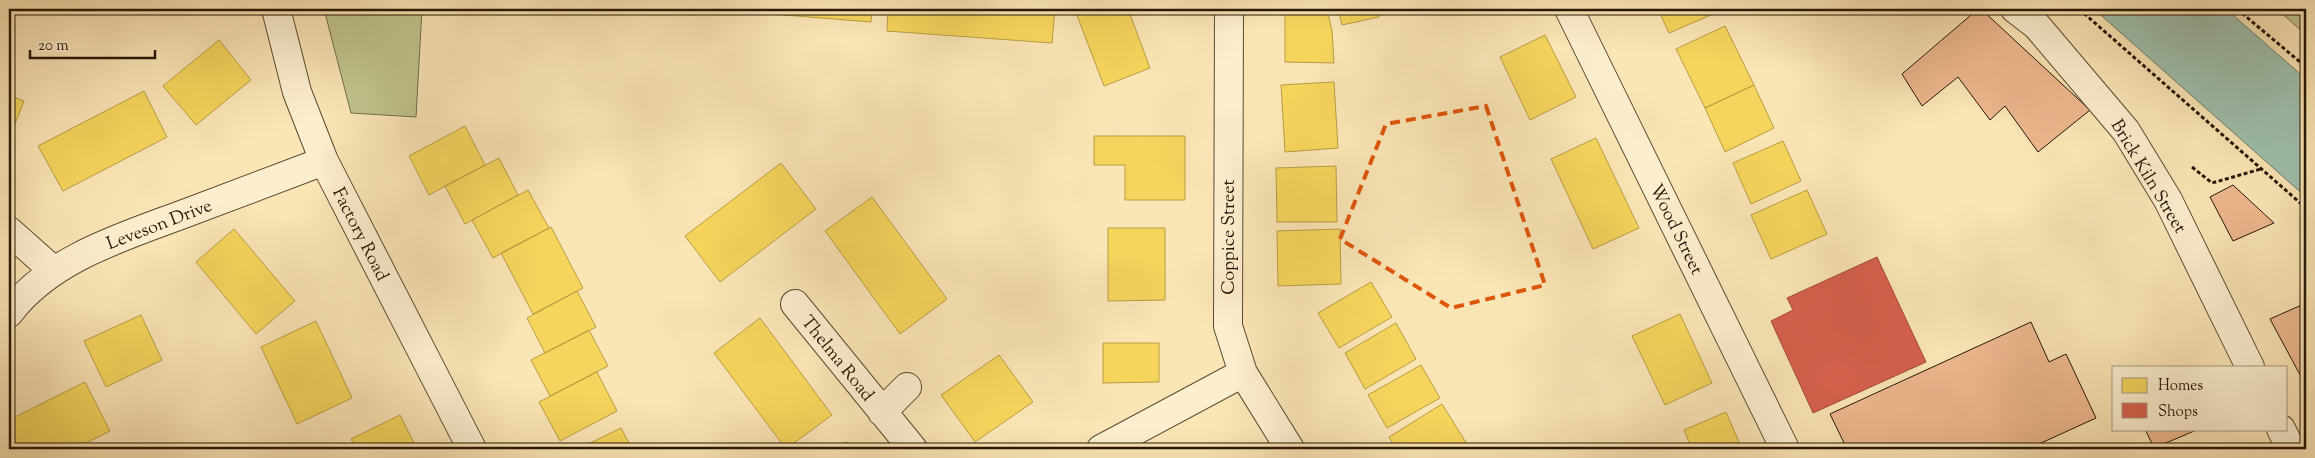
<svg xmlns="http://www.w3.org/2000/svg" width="2315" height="458" font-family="'Sorts Mill Goudy',serif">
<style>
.green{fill:#c0c48c;stroke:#746e48}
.water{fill:#9ebfad;stroke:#6e7c6a}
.homes{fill:#f6d55c;stroke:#b89c42}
.shops{fill:#d6604d;stroke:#a24a37}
.building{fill:#eeb88f;stroke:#271705}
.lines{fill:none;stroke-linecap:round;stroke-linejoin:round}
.minor-casing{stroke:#5c4a31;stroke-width:30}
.path{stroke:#271705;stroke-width:3;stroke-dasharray:4 2.5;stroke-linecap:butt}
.minor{stroke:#fceecf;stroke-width:28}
.marked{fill:none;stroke:#de560c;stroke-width:4;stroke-dasharray:10 6;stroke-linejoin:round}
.labels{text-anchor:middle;stroke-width:5;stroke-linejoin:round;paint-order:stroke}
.street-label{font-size:18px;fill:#271705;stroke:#fceecf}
</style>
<rect width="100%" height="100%" fill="#fae5b5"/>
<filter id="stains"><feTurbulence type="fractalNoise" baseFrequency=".004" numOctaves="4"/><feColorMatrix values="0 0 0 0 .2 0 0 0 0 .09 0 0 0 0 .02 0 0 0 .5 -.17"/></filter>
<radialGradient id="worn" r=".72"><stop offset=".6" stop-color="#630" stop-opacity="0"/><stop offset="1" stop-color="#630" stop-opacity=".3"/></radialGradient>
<path class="green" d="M324 9H422L416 117 351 113Z
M2277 9H2306V35Z"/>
<path class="water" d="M2094 9H2226L2306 79V197Z"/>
<path class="homes" d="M620 9H696L695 15Z
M710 9H872L871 22Z
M888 9H1055L1052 43 887 31Z
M1079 9H1128L1150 68 1104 86 1075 10Z
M1285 9H1327L1332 31 1334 63 1285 62Z
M1338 9H1378L1379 17 1342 25Z
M1658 9H1725L1669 33Z
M1725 26 1754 85 1705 108 1676 49Z
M1545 35 1576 97 1530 120 1500 57Z
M219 40 251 80 196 125 163 86Z
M1334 82 1338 148 1285 152 1281 85Z
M1754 85 1774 128 1725 152 1705 108Z
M144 91 167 137 63 191 38 146Z
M9 95 24 101 9 139Z
M465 126 485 165 429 195 409 156Z
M1094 136H1185V200H1125V165H1094Z
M1596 138 1639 228 1593 249 1551 159Z
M1783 141 1801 181 1751 204 1733 163Z
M499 158 518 195 465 224 445 186Z
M781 163 816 209 720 282 685 236Z
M1336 166 1337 222H1277L1276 168Z
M528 190 549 228 493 258 472 220Z
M1807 190 1827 234 1771 259 1751 215Z
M872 197 947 299 900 334 825 231Z
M551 227 583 288 533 314 501 253Z
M1108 228H1165V300L1108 301Z
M234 229 295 301 256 334 196 262Z
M1340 229 1341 284 1278 286 1277 231Z
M1371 282 1392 317 1339 348 1318 313Z
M577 291 596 327 545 353 527 318Z
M1680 314 1712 383 1665 405 1632 336Z
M141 315 162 360 106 387 84 341Z
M760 318 832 415 786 449 714 353Z
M316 321 352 398 297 424 261 347Z
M1396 323 1416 359 1365 389 1345 353Z
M589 330 608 366 550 396 531 360Z
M1103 343H1159V382L1103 383Z
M999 355 1033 402 975 442 941 395Z
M1421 365 1440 398 1387 428 1368 395Z
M597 372 617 411 560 441 539 402Z
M85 382 110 431 74 449H9V420Z
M1442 404 1470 449H1396L1389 437Z
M1726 412 1742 449H1692L1684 430Z
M400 415 417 449H356L351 439Z
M621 428 632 449H578Z
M847 442 849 449H826Z"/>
<path class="shops" d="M1877 257 1926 362 1813 413 1771 321 1793 310 1787 298Z"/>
<path class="building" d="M1978 9H1981L2090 110 2038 152 2005 106 1990 120 1958 77 1922 106 1902 74Z
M2233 185 2274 223 2233 241 2210 197Z
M2306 303V386L2270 319Z
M2031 322 2049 362 2066 354 2096 418 2028 449H1847L1830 414Z
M2145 429H2199L2154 448Z"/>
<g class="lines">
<g class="minor-casing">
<path id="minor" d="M276 9 297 92 324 161 472 449
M1229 9 1228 326 1243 373 1290 449
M1569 9 1785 449
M2015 9 2037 26 2126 131 2168 200 2250 367
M9 231 54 271
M795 304 913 449
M9 313C51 257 126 236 189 212 234 195 279 178 324 161
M882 412 907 387
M2281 429 2291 449
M1101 449 1243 373"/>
</g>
<path class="path" d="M2079 9 2306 208
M2237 9 2306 67
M2192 167 2212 183 2261 169"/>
<use href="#minor" class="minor"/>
</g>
<path class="marked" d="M1486 106 1545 285 1451 308 1340 239 1386 124Z"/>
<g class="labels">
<g class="street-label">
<text transform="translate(2149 176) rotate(59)" y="6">Brick Kiln Street</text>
<text transform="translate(159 224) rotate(-21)" y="6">Leveson Drive</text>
<text transform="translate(1677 229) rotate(64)" y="6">Wood Street</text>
<text transform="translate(361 234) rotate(63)" y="6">Factory Road</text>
<text transform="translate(1228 237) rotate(-90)" y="6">Coppice Street</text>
<text transform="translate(838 358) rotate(51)" y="6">Thelma Road</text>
</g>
</g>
<rect width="2315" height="458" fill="none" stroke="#fae5b5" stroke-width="30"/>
<rect x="10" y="10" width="2295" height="438" fill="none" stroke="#271705" stroke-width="2.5"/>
<rect x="15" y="15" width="2285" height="428" fill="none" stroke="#271705"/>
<rect x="2112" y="366" width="175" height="65" fill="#fceecf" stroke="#a7987e"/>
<rect x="2122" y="378" width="25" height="15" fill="#f6d55c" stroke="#a7987e"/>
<text x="2158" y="390" font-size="15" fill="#271705">Homes</text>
<rect x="2122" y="403" width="25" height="15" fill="#d6604d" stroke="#a7987e"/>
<text x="2158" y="416" font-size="15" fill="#271705">Shops</text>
<path d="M30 50v8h125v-8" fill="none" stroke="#271705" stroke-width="2.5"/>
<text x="38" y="50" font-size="15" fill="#271705" stroke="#fceecf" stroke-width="4" paint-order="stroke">20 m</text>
<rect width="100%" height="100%" filter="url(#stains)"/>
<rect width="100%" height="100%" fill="url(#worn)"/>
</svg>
